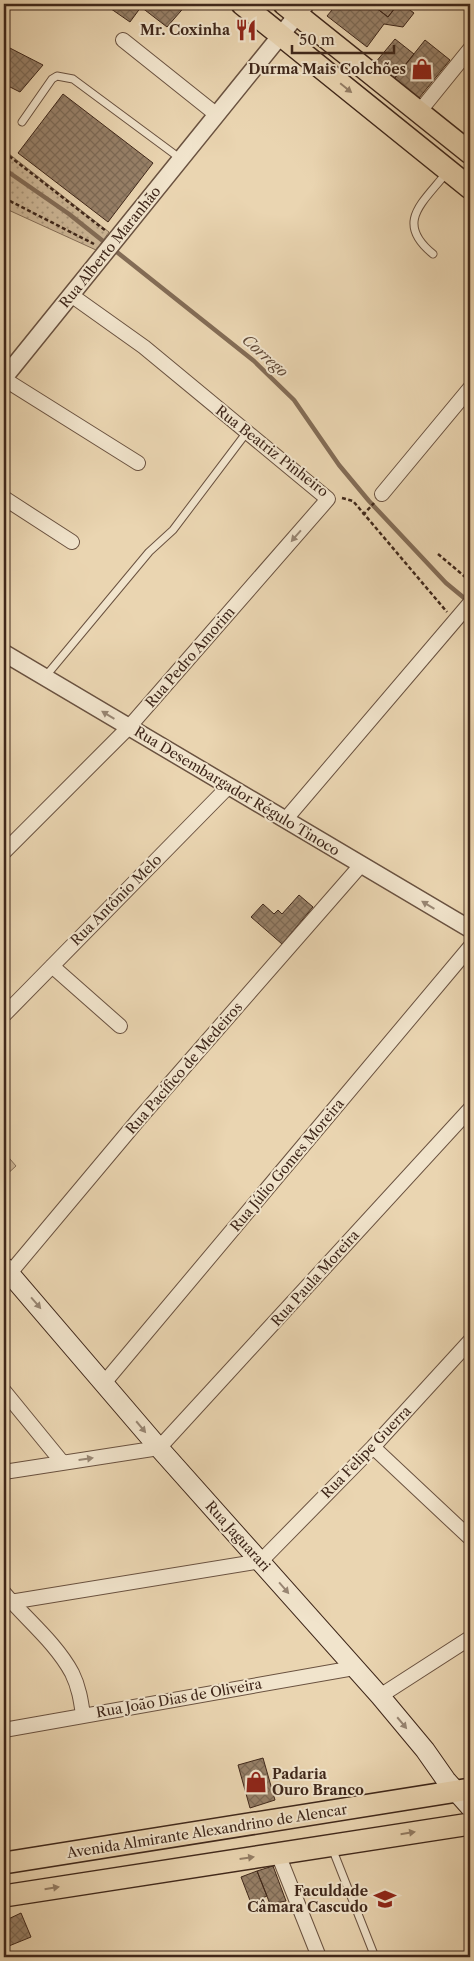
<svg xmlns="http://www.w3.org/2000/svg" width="474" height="1961" font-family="'Libre Caslon Text',serif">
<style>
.grass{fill:#cdb797;stroke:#866f58}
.park{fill:url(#park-dots);stroke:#866f58}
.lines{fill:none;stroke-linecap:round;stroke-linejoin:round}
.stream{stroke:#836c56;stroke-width:4.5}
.building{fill:url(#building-cross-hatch);stroke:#3f271a}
.service-casing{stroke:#6a5240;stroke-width:9}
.minor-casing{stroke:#6a5240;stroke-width:16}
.tertiary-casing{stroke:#6a5240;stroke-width:19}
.secondary-casing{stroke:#3f271a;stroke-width:21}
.primary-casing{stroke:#3f271a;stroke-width:24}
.path{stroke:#3f271a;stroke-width:2.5;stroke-dasharray:4 2.5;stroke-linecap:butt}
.service{stroke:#f1e4cc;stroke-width:7}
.minor{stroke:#f1e4cc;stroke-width:14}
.tertiary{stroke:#f1e4cc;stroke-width:16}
.secondary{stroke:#f1e4cc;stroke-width:19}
.primary{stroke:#ead5b1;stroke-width:21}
.oneway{fill:#947e66}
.oneway2{fill:#988673}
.labels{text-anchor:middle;stroke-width:4;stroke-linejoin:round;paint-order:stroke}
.poi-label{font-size:14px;font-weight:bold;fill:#3f271a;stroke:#f1e4cc;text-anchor:end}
.street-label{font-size:14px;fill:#3f271a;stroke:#f1e4cc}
.water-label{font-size:15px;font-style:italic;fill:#614a38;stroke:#f1e4cc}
</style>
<defs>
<pattern id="park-dots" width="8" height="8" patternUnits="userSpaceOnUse" patternTransform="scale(1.25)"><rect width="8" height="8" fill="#cdb797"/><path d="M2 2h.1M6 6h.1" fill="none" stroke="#a8957a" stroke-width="1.8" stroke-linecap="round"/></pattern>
<pattern id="building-cross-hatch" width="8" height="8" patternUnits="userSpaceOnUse" patternTransform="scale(1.25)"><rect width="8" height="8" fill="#988169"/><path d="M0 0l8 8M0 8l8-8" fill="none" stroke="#7d6a56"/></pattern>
</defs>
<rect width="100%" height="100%" fill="#ead5b1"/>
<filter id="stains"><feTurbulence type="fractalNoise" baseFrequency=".004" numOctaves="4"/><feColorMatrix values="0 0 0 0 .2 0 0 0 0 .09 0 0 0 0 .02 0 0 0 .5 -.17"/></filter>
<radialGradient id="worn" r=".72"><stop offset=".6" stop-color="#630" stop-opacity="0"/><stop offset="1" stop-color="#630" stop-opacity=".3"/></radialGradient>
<path class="grass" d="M4 1152 16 1166 4 1177Z"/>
<path class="park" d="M4 150 109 232 96 250 4 208Z"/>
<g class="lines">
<path class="stream" d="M4 169 69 214 254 361 294 400 339 465 369 501 446 583 469 602"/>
</g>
<path class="building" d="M104 4H187L167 27 141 7 130 22Z
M337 4H371L388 17 398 4H402L414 13 403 27 384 24 367 47 327 16Z
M371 4H398L388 17Z
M395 39 414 54 394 79 375 63Z
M425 40 450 60 419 98 394 79Z
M4 45 43 65 20 92 4 84Z
M63 94 153 163 108 222 18 153Z
M299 895 313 907 282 944 251 917 263 904 274 914 278 910 282 914Z
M263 1758 275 1800 250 1808 238 1765Z
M273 1866 286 1901 270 1904 257 1871Z
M257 1871 267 1896 251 1903 241 1877Z
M21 1913 31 1937 4 1948V1921Z"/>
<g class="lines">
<g class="service-casing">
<path id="service" d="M22 122 52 79 57 76 73 79 181 159
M433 254C394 222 423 203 447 172
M45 677 149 552 173 530 247 432
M332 1848 375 1957"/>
</g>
<g class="minor-casing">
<path id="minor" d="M123 40 217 115
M419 112 470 49
M4 379 138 463
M382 494 470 388
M4 498 72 542
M285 820 470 603
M4 852 129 727 328 499 144 347 71 295
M52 966 120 1026
M4 1015 229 786
M10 1273 139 1119 361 865
M104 1383 470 947
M4 1391 62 1462
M373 1447 470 1538
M4 1472 159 1448 470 1109
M4 1593C26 1619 56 1643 72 1673 79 1687 81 1701 83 1715
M4 1603 261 1561 373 1447 470 1341
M380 1696 470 1638
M4 1730 354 1668
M278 1854 319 1957"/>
</g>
<g class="tertiary-casing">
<path id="tertiary" d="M4 378 306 4
M4 653 470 929"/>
</g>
<g class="secondary-casing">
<path id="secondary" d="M4 1267 159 1448 380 1696 425 1750 446 1780 470 1807"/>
</g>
<g class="primary-casing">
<path id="primary" d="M242 4 470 188
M284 4 470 153
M4 1863 470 1789
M4 1896 470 1824"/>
</g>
<path class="path" d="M4 152 106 231
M4 198 94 244
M342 498 353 501 359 508 447 612
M363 515 374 503
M438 554 470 581"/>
<use href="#service" class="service"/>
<use href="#minor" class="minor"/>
<use href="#tertiary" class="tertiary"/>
<use href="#secondary" class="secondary"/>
<use href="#primary" class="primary"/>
</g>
<defs><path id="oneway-solid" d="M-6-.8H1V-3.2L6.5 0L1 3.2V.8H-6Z" transform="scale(1.25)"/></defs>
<g class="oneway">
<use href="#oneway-solid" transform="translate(346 88) rotate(39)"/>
<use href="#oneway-solid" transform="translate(408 1833) rotate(-9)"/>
<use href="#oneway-solid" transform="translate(247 1858) rotate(-8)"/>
<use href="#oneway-solid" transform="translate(52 1888) rotate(-9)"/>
</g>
<g class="oneway2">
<use href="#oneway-solid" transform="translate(296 536) rotate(131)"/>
<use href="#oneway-solid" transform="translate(108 715) rotate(-149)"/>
<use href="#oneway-solid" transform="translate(428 905) rotate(-149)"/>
<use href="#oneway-solid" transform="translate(36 1303) rotate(49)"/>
<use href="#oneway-solid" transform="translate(141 1427) rotate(50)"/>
<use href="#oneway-solid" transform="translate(86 1459) rotate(-8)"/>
<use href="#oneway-solid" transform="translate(284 1588) rotate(49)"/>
<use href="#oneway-solid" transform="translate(402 1723) rotate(50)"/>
</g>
<defs>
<g id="restaurant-bare" transform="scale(1.725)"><path d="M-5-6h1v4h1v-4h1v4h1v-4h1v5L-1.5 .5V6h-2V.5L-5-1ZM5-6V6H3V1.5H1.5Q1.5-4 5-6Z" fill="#8f2418" stroke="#f1e4cc" stroke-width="2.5" paint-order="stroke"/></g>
<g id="shop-bare" transform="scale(1.725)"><path d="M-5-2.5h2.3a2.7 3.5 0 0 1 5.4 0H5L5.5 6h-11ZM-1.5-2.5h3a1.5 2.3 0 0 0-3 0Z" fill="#8f2418" stroke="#f1e4cc" stroke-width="2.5" paint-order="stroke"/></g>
<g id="university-bare" transform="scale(1.725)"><path d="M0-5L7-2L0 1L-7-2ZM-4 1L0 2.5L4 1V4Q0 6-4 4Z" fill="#8f2418" stroke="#f1e4cc" stroke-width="2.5" paint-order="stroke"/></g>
</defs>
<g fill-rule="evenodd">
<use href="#restaurant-bare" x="246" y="30"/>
<use href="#shop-bare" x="422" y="69"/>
<use href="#shop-bare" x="256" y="1782"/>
<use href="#university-bare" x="385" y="1899"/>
</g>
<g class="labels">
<g class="poi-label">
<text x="230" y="35">Mr. Coxinha</text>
<text x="406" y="74">Durma Mais Colchões</text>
<text x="272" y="1779" text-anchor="start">Padaria<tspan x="272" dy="16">Ouro Branco</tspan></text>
<text x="368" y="1896">Faculdade<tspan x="368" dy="16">Câmara Cascudo</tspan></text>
</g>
<g class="street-label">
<text transform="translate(110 247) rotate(-51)" y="5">Rua Alberto Maranhão</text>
<text transform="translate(272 451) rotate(38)" y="5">Rua Beatriz Pinheiro</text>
<text transform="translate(190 657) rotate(-49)" y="5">Rua Pedro Amorim</text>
<text transform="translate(237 791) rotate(31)" y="5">Rua Desembargador Régulo Tinoco</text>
<text transform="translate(116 900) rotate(-45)" y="5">Rua Antônio Melo</text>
<text transform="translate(184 1068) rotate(-49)" y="5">Rua Pacífico de Medeiros</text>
<text transform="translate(287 1165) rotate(-50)" y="5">Rua Júlio Gomes Moreira</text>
<text transform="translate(315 1278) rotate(-48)" y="5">Rua Paula Moreira</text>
<text transform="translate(366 1452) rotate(-46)" y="5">Rua Felipe Guerra</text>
<text transform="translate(238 1536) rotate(48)" y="5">Rua Jaguarari</text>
<text transform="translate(179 1698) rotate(-10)" y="5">Rua João Dias de Oliveira</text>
<text transform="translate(207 1831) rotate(-9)" y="5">Avenida Almirante Alexandrino de Alencar</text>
</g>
<g class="water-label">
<text transform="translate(265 356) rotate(42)" y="5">Corrego</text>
</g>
</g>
<rect width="474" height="1961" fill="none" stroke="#ead5b1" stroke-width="20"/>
<rect x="5" y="5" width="464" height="1951" fill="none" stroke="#3f271a" stroke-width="2.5"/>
<rect x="10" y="10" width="454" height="1941" fill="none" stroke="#3f271a"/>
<path d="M292 45v8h102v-8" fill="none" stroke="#3f271a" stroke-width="2.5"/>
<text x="299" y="45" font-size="15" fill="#3f271a" stroke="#f1e4cc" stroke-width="4" paint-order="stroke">50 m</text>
<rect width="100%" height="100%" filter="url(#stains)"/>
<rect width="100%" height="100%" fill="url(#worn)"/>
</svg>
